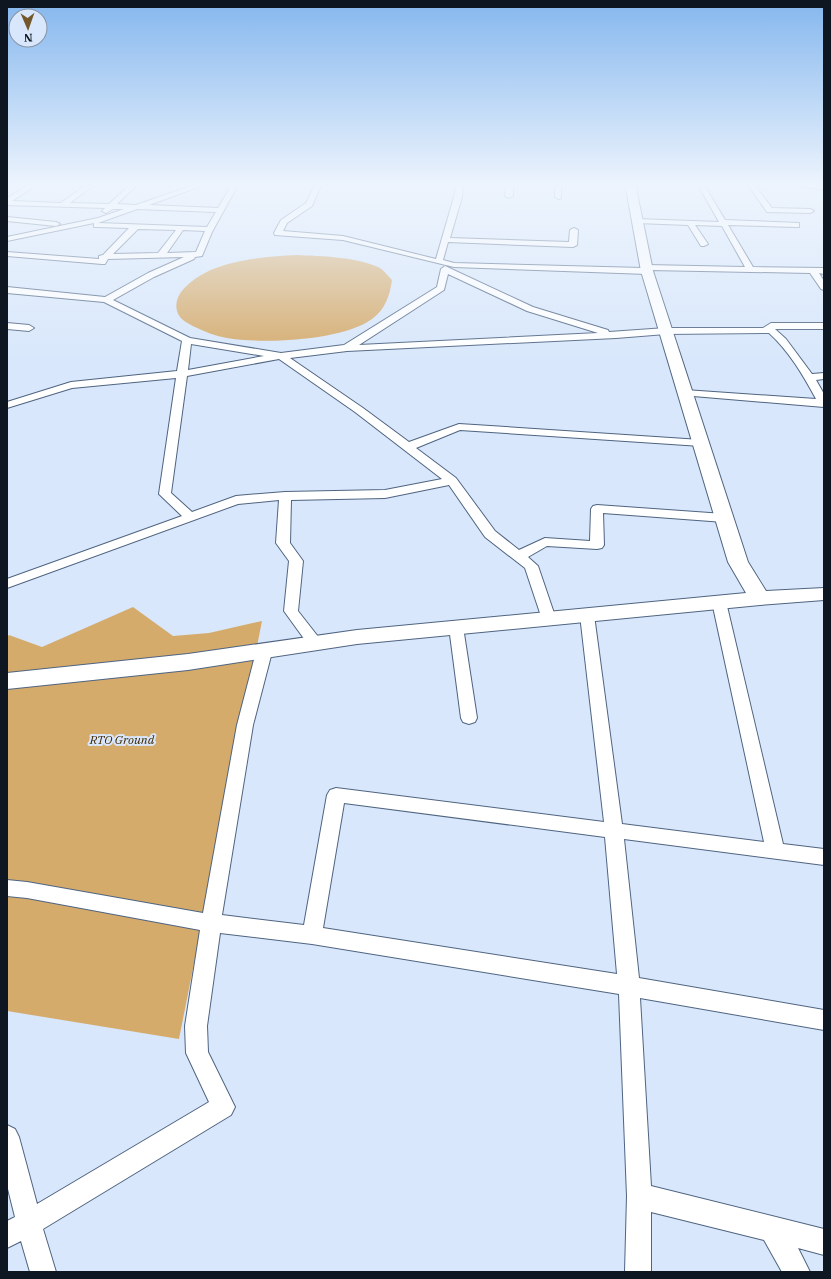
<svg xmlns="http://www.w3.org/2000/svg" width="831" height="1279" font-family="'IBM Plex Serif',serif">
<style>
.green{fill:#d5ab6c}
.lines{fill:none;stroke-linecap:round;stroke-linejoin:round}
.street-casing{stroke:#4f6481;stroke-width:2}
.secondary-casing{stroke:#4f6481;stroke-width:2}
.street{fill:#fff;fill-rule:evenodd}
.secondary{fill:#fff;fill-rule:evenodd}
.labels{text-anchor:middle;stroke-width:4;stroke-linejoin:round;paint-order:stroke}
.park-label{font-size:12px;font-style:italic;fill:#3c2600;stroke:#d8e7fb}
</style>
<rect width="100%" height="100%" fill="#d8e7fb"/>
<path class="green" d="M297 255C320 256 356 257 378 267 383 269 388 276 392 280 390 295 385 310 372 319 342 341 263 344 227 338 216 336 205 332 195 327 191 325 183 321 180 317 174 309 176 299 181 292 206 260 260 257 297 255Z
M133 607 173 636 209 633 262 621 179 1039 7 1011V637L9 635 42 647Z"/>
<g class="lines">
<g class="street-casing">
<path id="street" d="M32 183H40L12 201 61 203 89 183H96L70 203 109 204 132 183H139L117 204 136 205 200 183H209L149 205 218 208 233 183H239L212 232 202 256 195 257 194 259 154 277 113 300 190 338 281 353 344 345 437 287 441 269 445 266 533 307 608 330 609 332 666 328H763L771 323H824V329H775L786 339 812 374 824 373V379L816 380 824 394V407L681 395 680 393 681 391 685 390 816 399C803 375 789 351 769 333L666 334 616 338 347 351 290 358 363 408 409 442 459 424 701 440 705 441 707 443 705 445 701 446 460 430 416 448 456 478 495 531 519 550 545 538 590 541 591 509 593 506 597 505 724 514 729 515 730 518 729 521 724 522 603 513 604 545 602 548 597 549 547 546 528 557 538 566 556 619 554 622 549 624 544 622 542 619 525 568 485 537 449 485 385 498 291 500 290 543 303 561 298 611 323 643 320 647 315 648 310 647 284 611 289 561 276 543 279 500 238 504 7 588V579L182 516 159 494 176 378 72 388 7 408V402L71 382 177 371 182 341 104 302 7 293V287L105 297 148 273 184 257 108 259 105 264H102L7 256V252L99 259V256L103 255 129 228 97 227H94V223L7 241V237L98 218 124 209H113L106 213 102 211 105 208 7 205V198ZM137 209 216 212 207 227 98 223ZM138 229 176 230 158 253 113 254ZM183 230 205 231 196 252 167 253ZM448 274 527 311 598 333 359 345 444 290ZM191 344 264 356 188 370ZM279 359 355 412 442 479 385 490 285 492 236 496 192 512 171 493 187 376Z
M316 183H322L312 206 287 223 283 231 343 236 436 259 454 197 457 183H463L462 197 450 238 569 242 570 230 574 228 578 230 577 245 573 247 448 242 443 260 454 263 643 268V265H646L745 267 722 226 695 225 708 244 704 246H701L688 225 637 223 633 221 637 219 719 222 697 183H703L725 220 799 223V227H796L728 225 753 267 824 268V274L819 273 824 281V290L821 289 810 273 650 270V273L647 274 454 267 343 240 275 235 274 233 281 220 306 203Z
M507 183H513V196L509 198 505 196Z
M555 183H561V198L559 199 555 197Z
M747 183H753L772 208 810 209 814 211 810 213 767 212Z
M794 183H808L824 186V190L797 185Z
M7 217 56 222 60 224 56 226 7 221Z
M7 323 29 325 34 328 29 331 7 329Z
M719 598 724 599 726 602 783 844 824 849V865L624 839 639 978 824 1010V1030L640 998 651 1186 824 1229V1255L798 1248 810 1272H782L764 1240 651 1212V1272H625L627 1196 619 994 312 944 220 933 207 1026 208 1052 235 1107 231 1115 43 1229 56 1272H30L21 1241 7 1248V1221L15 1217 7 1185V1125L15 1129 19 1137 37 1204 209 1102 186 1053 185 1026 200 930 27 898 7 896V880L27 882 203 913 237 725 256 652 259 648 264 647 269 648 272 652 253 725 222 915 304 925 327 795 330 790 336 788 604 822 580 615 582 612 587 610 592 612 594 615 622 824 764 842 712 602 714 599ZM344 803 605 837 617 974 323 928Z
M456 622 461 624 463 627 477 718 475 722 469 724 463 722 461 718 449 627 451 624Z"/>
</g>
<g class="secondary-casing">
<path id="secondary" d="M625 183H635L653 271 748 562 766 591 824 588V600L760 605 357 644 188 670 7 689V673L188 654 357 630 746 593 728 562 641 271Z"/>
</g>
<use href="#street" class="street"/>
<use href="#secondary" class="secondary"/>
</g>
<linearGradient id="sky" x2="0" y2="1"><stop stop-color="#85b7ee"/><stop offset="0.51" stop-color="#edf4fd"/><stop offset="1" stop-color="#edf4fd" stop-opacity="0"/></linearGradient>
<rect width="831" height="362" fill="url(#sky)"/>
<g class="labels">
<g class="park-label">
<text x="122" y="744">RTO Ground</text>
</g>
</g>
<rect width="831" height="1279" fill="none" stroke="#0d1621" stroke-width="16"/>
<g transform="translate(28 28) rotate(178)"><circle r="19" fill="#d8e7fb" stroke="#8793a4"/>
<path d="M0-3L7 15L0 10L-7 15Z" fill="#74582b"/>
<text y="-6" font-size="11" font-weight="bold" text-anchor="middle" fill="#0d1621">N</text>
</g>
</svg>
